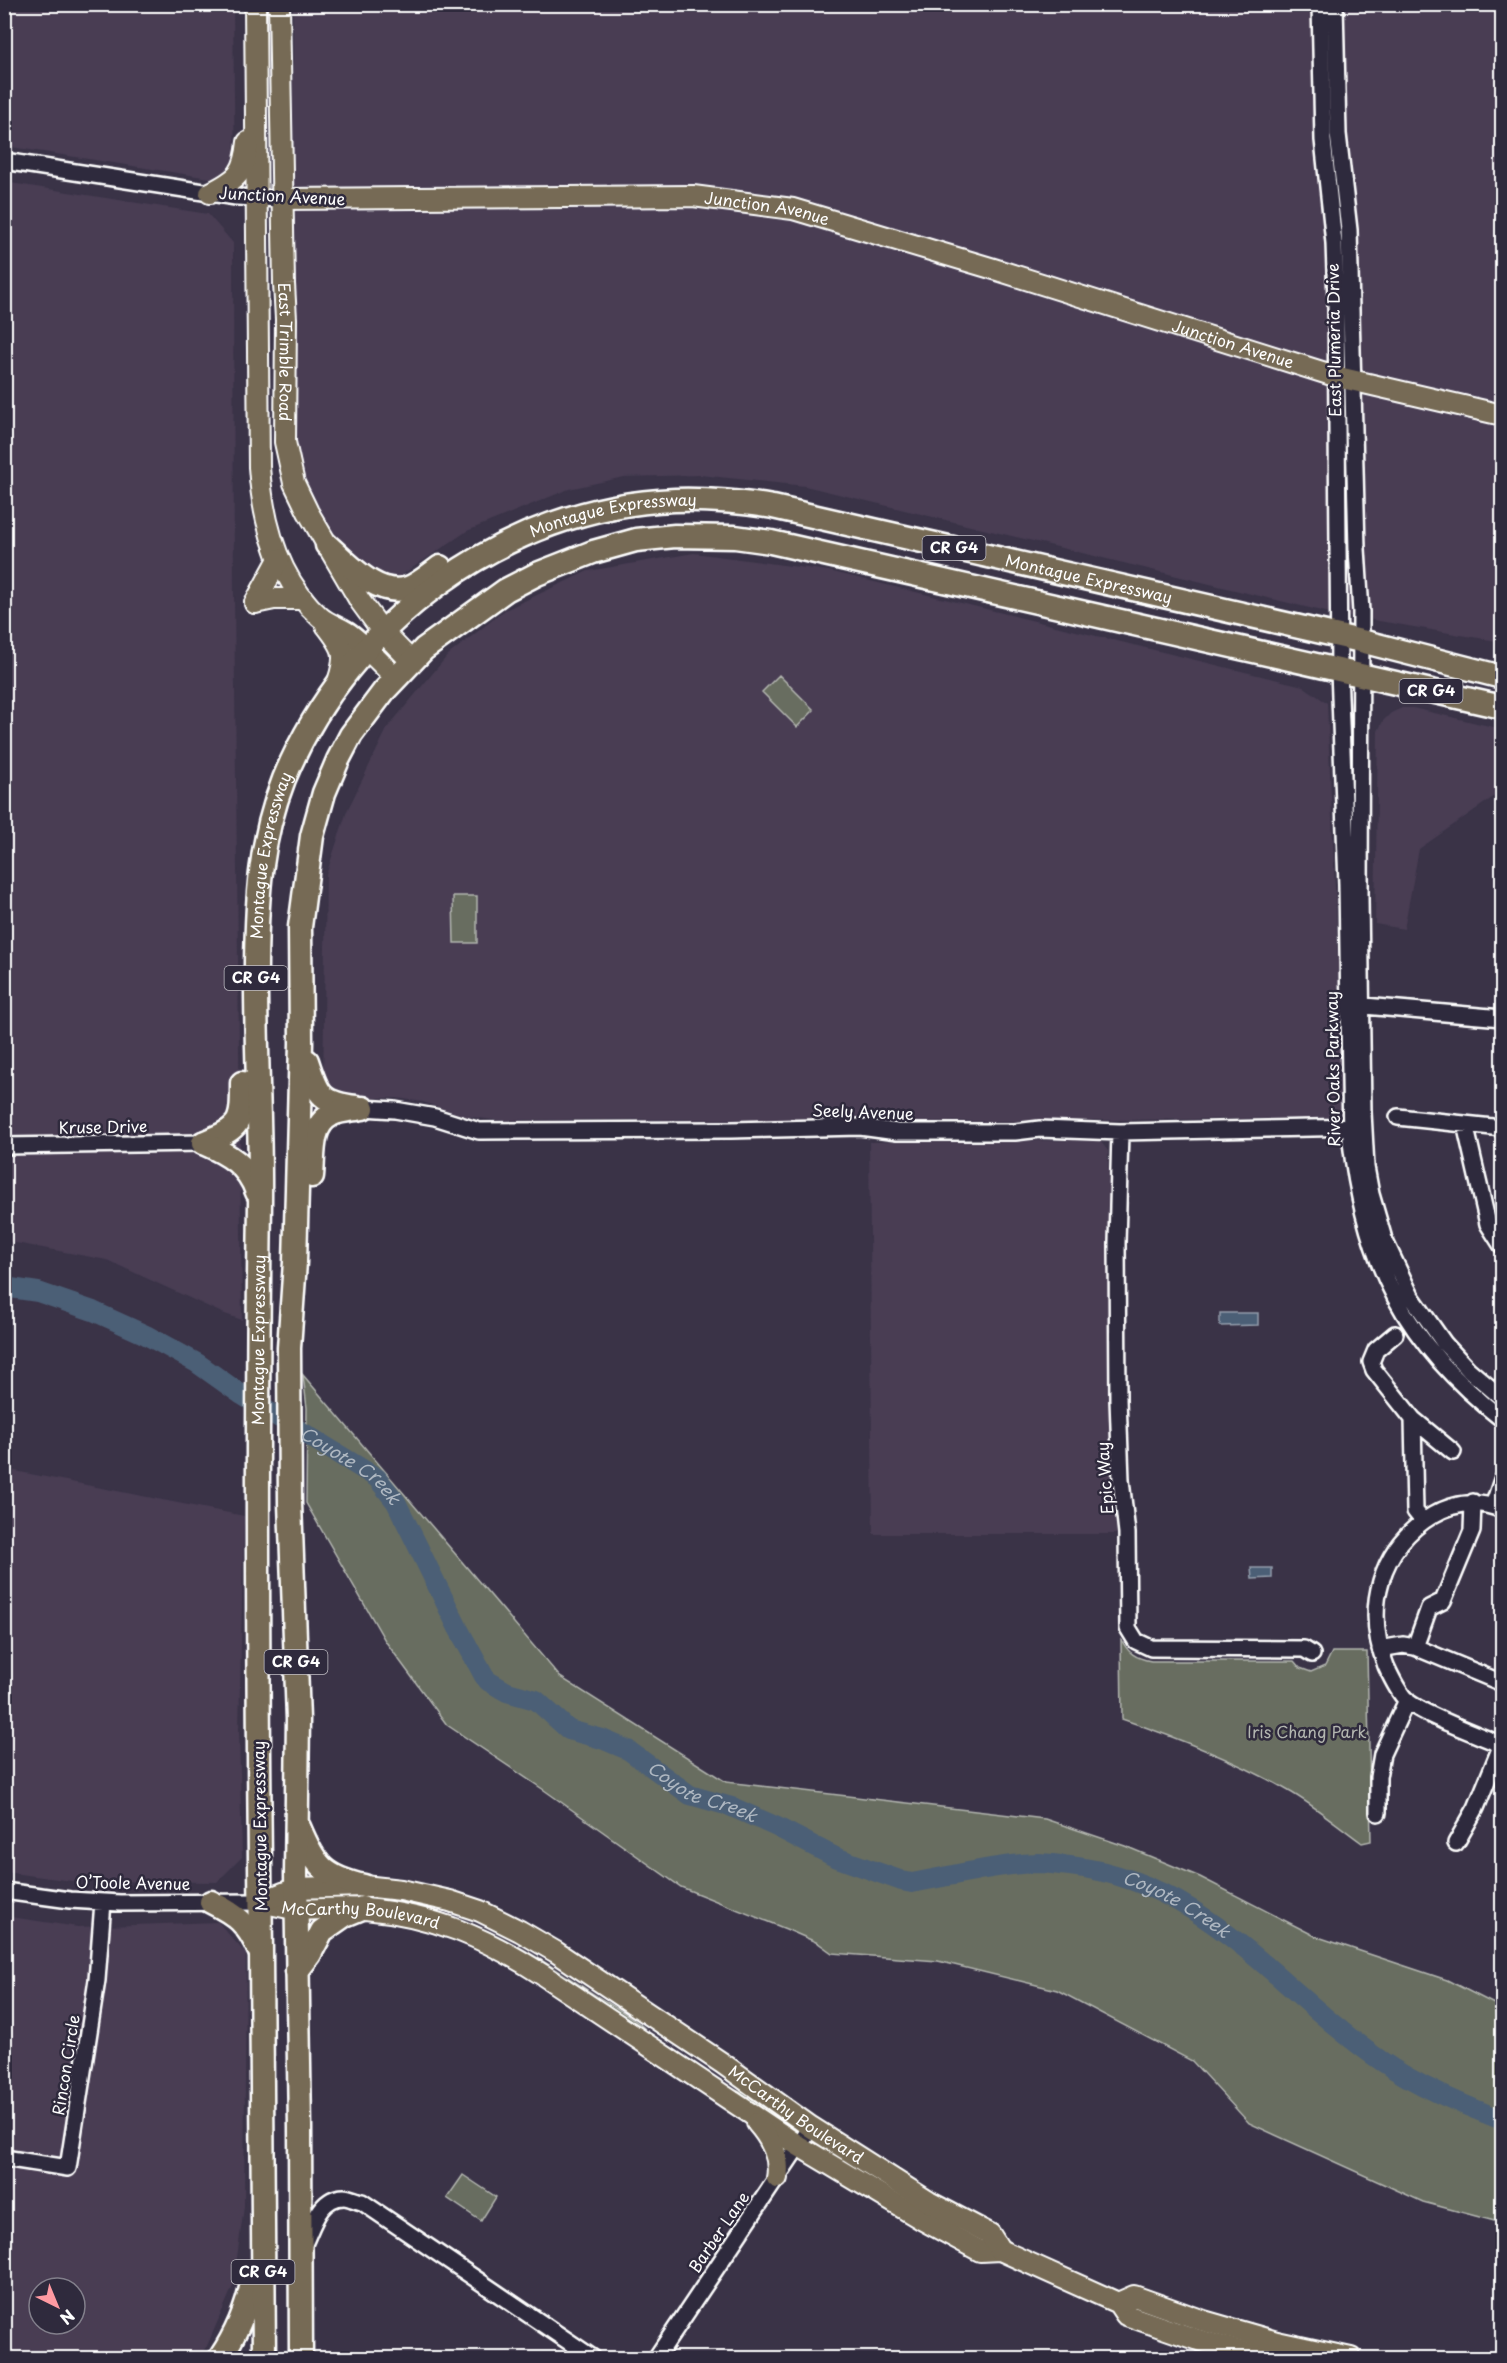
<svg xmlns="http://www.w3.org/2000/svg" width="1507" height="2363" font-family="'Playpen Sans',sans-serif">
<style>
.built{fill:#483d53;fill-rule:evenodd}
.green{fill:#676d60;stroke:#b3b6b0;stroke-width:1.5}
.water{fill:#4c5f76;stroke:#949fad;stroke-width:1.5}
.lines{fill:none;stroke-linecap:round;stroke-linejoin:round}
.river{stroke:#4c5f76;stroke-width:20}
.minor-casing{stroke:#fff;stroke-width:20}
.major-casing{stroke:#fff;stroke-width:24}
.highway-casing{stroke:#fff;stroke-width:27}
.minor{stroke:#2f2a3d;stroke-width:15}
.major{stroke:#766a54;stroke-width:20}
.highway{stroke:#766a54;stroke-width:22}
.labels{text-anchor:middle;stroke-width:5;stroke-linejoin:round;paint-order:stroke}
.shield{fill:#2f2a3d;stroke:#c1bfc5;stroke-width:1.5}
.shield-label{font-size:15px;font-weight:bold;fill:#fff}
.street-label{font-size:16px;fill:#fff;stroke:#2f2a3d}
.park-label{font-size:16px;fill:#b3b6b0;stroke:#2f2a3d}
.water-label{font-size:18px;font-style:italic;fill:#aeb7c1;stroke:#2f2a3d}
</style>
<rect width="100%" height="100%" fill="#3a3347"/>
<filter id="ink" filterUnits="userSpaceOnUse"><feTurbulence type="fractalNoise" baseFrequency=".0167" numOctaves="2"/><feDisplacementMap in="SourceGraphic" scale="12" xChannelSelector="R" yChannelSelector="G"/><feConvolveMatrix kernelMatrix="1 2 1 2 8 2 1 2 1" color-interpolation-filters="sRGB"/></filter>
<g filter="url(#ink)">
<path class="built" d="M4 5H233L235 182 5 146Z
M293 5H1502V642L1326 612 805 486 700 475 624 477 569 489 467 531 396 579 366 574 328 525 310 497 293 432Z
M4 182 208 214 233 243 234 595 242 1320 222 1313 107 1260 5 1241Z
M694 553 829 571 1303 686 1327 703 1345 1118 912 1122 869 1119 494 1120 464 1116 423 1102 397 1098H347L323 1089 326 875 347 811 388 727 448 655 505 610 588 571Z
M1402 708H1413L1502 729V791L1419 849 1404 929 1375 924 1378 731 1383 721 1391 713Z
M1094 1140 1101 1142 1108 1151 1112 1485 1119 1534H873L869 1142Z
M5 1469 244 1516 239 1730 242 1857 217 1882 72 1881 5 1872Z
M4 1916 78 1927 218 1922 246 1954 244 2207 233 2286 207 2346 197 2358H5ZM39 2288H75V2324H39Z"/>
<path class="green" d="M779 675 814 710 797 727 762 692Z
M453 896H477V943H454Z
M303 1375 560 1677 726 1782 1045 1819 1125 1846 1200 1877 1315 1936 1447 1980 1502 2008V2223L1423 2202 1249 2123 1192 2061 1057 1990 938 1961 832 1953 818 1943 786 1929 681 1887 544 1790 447 1725 386 1642 306 1503 307 1408Z
M1121 1639C1128 1653 1135 1658 1151 1661H1294L1300 1668 1311 1672 1325 1666 1332 1652H1367L1371 1841 1362 1843C1337 1825 1314 1805 1287 1790 1235 1760 1178 1738 1122 1719Z
M377 1901C468 1912 518 1943 592 1993 609 2004 631 2015 645 2029L507 1945Z
M719 2084 743 2093 785 2122 784 2123Z
M463 2175 496 2197 481 2221 447 2198Z"/>
<path class="water" d="M1220 1313H1258V1325L1220 1326Z
M1251 1568H1272V1578L1252 1579Z"/>
<g class="lines">
<path class="river" id="s1" d="M4 1287 38 1292 93 1311 146 1335 197 1363 242 1395 377 1478 396 1502 458 1628 484 1676 488 1681 507 1692 536 1700 569 1730 602 1739 628 1750 690 1795 732 1807 777 1827 835 1857 902 1881 912 1883C952 1876 998 1864 1038 1863 1048 1863 1059 1865 1070 1866 1206 1881 1276 1988 1380 2060 1417 2086 1461 2104 1502 2120"/>
<g class="minor-casing">
<path id="minor" d="M1320 4 1323 140 1334 243 1336 301 1339 670 1347 884 1351 1142C1365 1263 1405 1344 1502 1419
M1335 4 1338 134 1349 230 1357 549 1361 612 1360 899 1363 1112 1366 1167 1371 1194 1384 1239 1411 1296 1444 1343 1468 1369 1502 1398
M4 161 236 197 282 199
M1353 1005 1502 1018
M363 1108 395 1110 435 1117 479 1131 731 1130 860 1127 897 1132H1015L1040 1129 1120 1132 1361 1127
M1398 1117 1502 1128
M1465 1124 1488 1224 1502 1246
M1120 1132 1117 1243 1118 1399 1121 1480 1127 1533 1128 1628 1136 1641 1151 1648 1304 1649 1312 1654
M4 1146 203 1143
M1395 1334 1376 1350 1371 1362 1374 1370 1413 1419 1453 1452
M1413 1419 1415 1511 1423 1521
M1493 1506 1502 1480
M1502 1510C1479 1500 1455 1502 1433 1515 1379 1547 1364 1609 1386 1666 1391 1677 1398 1692 1407 1701 1425 1716 1479 1735 1502 1745
M1415 1647 1429 1608 1443 1601 1472 1531 1473 1502
M1380 1649 1403 1645 1415 1647 1502 1683
M1378 1813V1777L1382 1754 1407 1700
M1456 1843 1476 1808 1502 1744
M4 1891 70 1900 120 1903 260 1902
M4 2158 68 2168 97 1980 103 1902
M303 2246C312 2228 319 2197 344 2197 349 2197 356 2201 362 2202L593 2358
M656 2358 811 2127"/>
</g>
<g class="major-casing">
<g id="major">
<path d="M255 4 259 467C263 522 277 579 320 617 328 624 339 627 348 633 365 645 380 663 395 677"/>
<path id="s2" d="M279 4 284 284 286 319 285 442 294 483 308 512 360 601 382 631 411 661"/>
<path d="M210 193C238 179 245 173 248 142"/>
<path id="s3" d="M282 199 693 196 793 209 994 269 1338 377 1502 415"/>
<path d="M255 603 279 559"/>
<path d="M255 603 274 599H303"/>
<path d="M326 625C345 649 347 654 338 682"/>
<path id="s4" d="M260 1902C272 1904 284 1908 296 1909 319 1911 342 1906 365 1909 434 1915 486 1938 543 1975L799 2146 921 2219 980 2251 1000 2250 1118 2303 1126 2315 1195 2339 1263 2358"/>
<path id="s5" d="M260 1902 296 1888 364 1886 401 1890 450 1901 480 1911 520 1931 556 1952 722 2063 811 2127 929 2202 990 2234 1000 2250"/>
<path d="M757 2123C771 2139 781 2157 777 2178"/>
<path d="M1118 2303 1134 2296 1204 2321 1277 2342 1351 2358"/>
</g>
</g>
<g class="highway-casing">
<g id="highway">
<path d="M327 545C348 563 377 598 408 588 419 584 430 574 440 567"/>
<path d="M307 1061C318 1093 318 1102 356 1107"/>
<path d="M203 1143C242 1127 242 1124 242 1083"/>
<path d="M203 1143C228 1154 248 1165 257 1192"/>
<path d="M312 1176C314 1156 310 1125 331 1115 340 1110 353 1110 363 1108"/>
<path d="M299 1827C315 1865 323 1877 364 1886"/>
<path d="M211 1902C237 1915 247 1923 259 1950"/>
<path d="M297 1971 310 1954 322 1931 345 1915 362 1908"/>
<path d="M220 2358C237 2333 249 2303 254 2273"/>
<path id="s6" d="M264 2358C262 2223 263 2087 261 1952 258 1702 256 1453 260 1204 261 1123 255 1042 256 962 257 897 260 840 284 779 348 623 505 506 675 500 708 499 741 502 773 507L1361 641 1502 677"/>
<path d="M301 2358 300 2127 296 1874 298 1719 290 1503 289 1348 295 1262 301 1043 300 927 312 836 324 793 338 760 351 735 384 691 424 649 506 590 537 574 593 552 636 540 675 536 735 537 771 542 1502 707"/>
</g>
</g>
<use href="#minor" class="minor"/>
<use href="#major" class="major"/>
<use href="#highway" class="highway"/>
</g>
</g>
<g class="labels">
<g class="shield">
<rect x="922.5" y="536" width="63" height="24" rx="4.5"/>
<rect x="1399.5" y="679" width="63" height="24" rx="4.5"/>
<rect x="224.5" y="966" width="63" height="24" rx="4.5"/>
<rect x="264.5" y="1650" width="63" height="24" rx="4.5"/>
<rect x="231.5" y="2260" width="63" height="24" rx="4.5"/>
</g>
<g class="shield-label">
<text x="954" y="553">CR G4</text>
<text x="1431" y="696">CR G4</text>
<text x="256" y="983">CR G4</text>
<text x="296" y="1667">CR G4</text>
<text x="263" y="2277">CR G4</text>
</g>
<g class="street-label">
<text transform="translate(282 196) rotate(3)" y="6">Junction Avenue</text>
<text dy="6" stroke="none"><textPath href="#s3" startOffset="486">Junction Avenue</textPath></text>
<text transform="translate(1334 340) rotate(-91)" y="6">East Plumeria Drive</text>
<text dy="6" stroke="none"><textPath href="#s3" startOffset="972">Junction Avenue</textPath></text>
<text dy="6" stroke="none"><textPath href="#s2" startOffset="348">East Trimble Road</textPath></text>
<text dy="6" stroke="none"><textPath href="#s6" startOffset="2025">Montague Expressway</textPath></text>
<text dy="6" stroke="none"><textPath href="#s6" startOffset="2511">Montague Expressway</textPath></text>
<text dy="6" stroke="none"><textPath href="#s6" startOffset="1504">Montague Expressway</textPath></text>
<text transform="translate(1333 1069) rotate(-91)" y="6">River Oaks Parkway</text>
<text transform="translate(863 1112) rotate(2)" y="6">Seely Avenue</text>
<text transform="translate(103 1127) rotate(-1)" y="6">Kruse Drive</text>
<text dy="6" stroke="none"><textPath href="#s6" startOffset="1018">Montague Expressway</textPath></text>
<text transform="translate(1105 1478) rotate(-94)" y="6">Epic Way</text>
<text transform="translate(260 1826) rotate(-91)" y="6">Montague Expressway</text>
<text transform="translate(133 1883) rotate(1)" y="6">O’Toole Avenue</text>
<text dy="6" stroke="none"><textPath href="#s4" startOffset="102">McCarthy Boulevard</textPath></text>
<text transform="translate(66 2065) rotate(-81)" y="6">Rincon Circle</text>
<text dy="6" stroke="none"><textPath href="#s5" startOffset="602">McCarthy Boulevard</textPath></text>
<text transform="translate(719 2232) rotate(-56)" y="6">Barber Lane</text>
</g>
<g class="park-label">
<text x="1307" y="1738">Iris Chang Park</text>
</g>
<g class="water-label">
<text dy="6" stroke="none"><textPath href="#s1" startOffset="394">Coyote Creek</textPath></text>
<text dy="6" stroke="none"><textPath href="#s1" startOffset="900">Coyote Creek</textPath></text>
<text dy="6" stroke="none"><textPath href="#s1" startOffset="1404">Coyote Creek</textPath></text>
</g>
</g>
<rect width="1507" height="2363" fill="none" stroke="#2f2a3d" stroke-width="24"/>
<rect x="12" y="12" width="1483" height="2339" fill="none" stroke="#fff" stroke-width="2" filter="url(#ink)"/>
<g transform="translate(57 2306) rotate(137)"><circle r="28" fill="#2f2a3d" stroke="#827f8b" stroke-width="1.5"/>
<path d="M0-4.5L10 22L0 15L-10 22Z" fill="#ff9aa2"/>
<text y="-9" font-size="16" font-weight="bold" text-anchor="middle" fill="#ffffff">N</text>
</g>
</svg>
